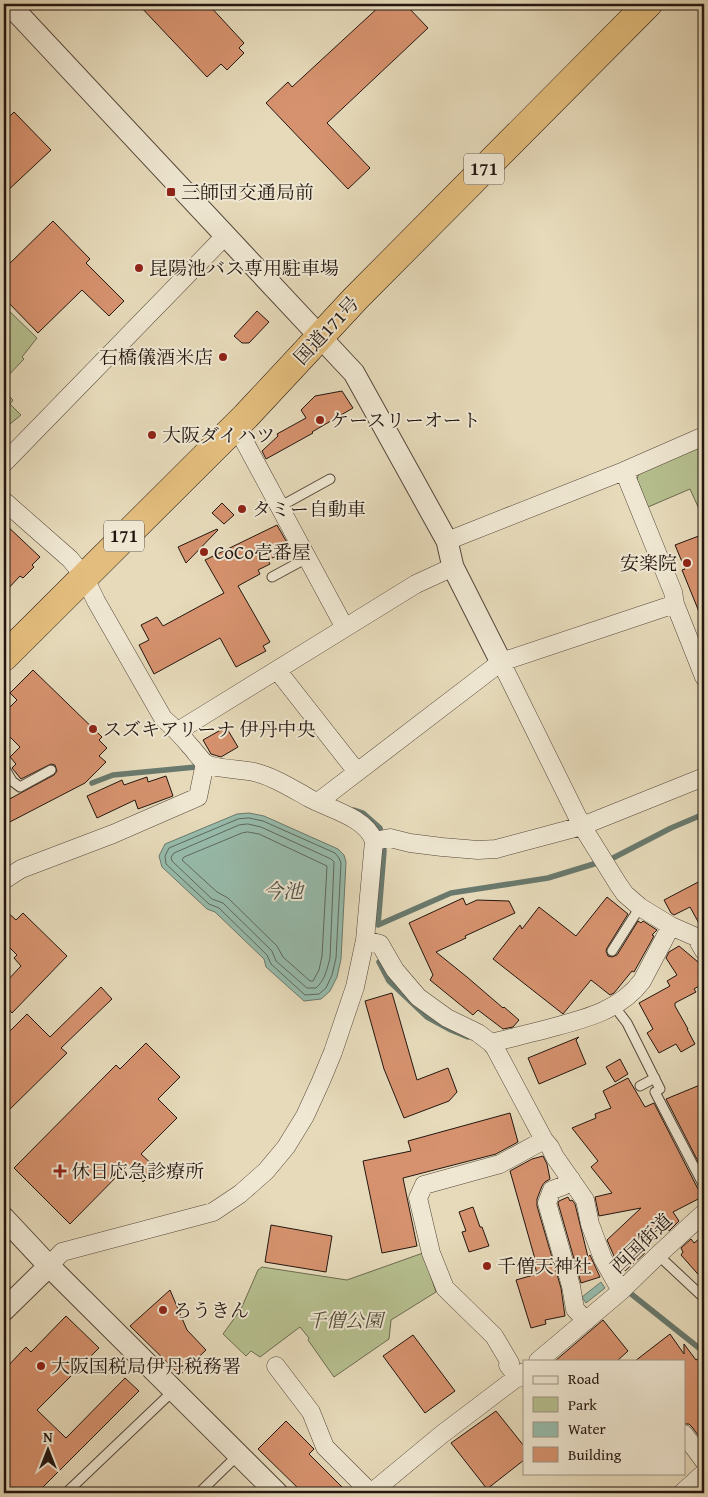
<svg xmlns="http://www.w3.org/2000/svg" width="708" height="1497" font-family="'Gentium Book Plus','Noto Serif JP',serif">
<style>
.green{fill:#b6bf8f;stroke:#6c6a50}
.water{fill:#97bbab;stroke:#69796d}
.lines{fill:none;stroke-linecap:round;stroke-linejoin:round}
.shore{stroke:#5d685e;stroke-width:1}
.stream{stroke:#69796d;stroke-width:5.5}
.building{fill:#d6926e;stroke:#231610}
.service-casing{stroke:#54473a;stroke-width:11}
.minor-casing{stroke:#54473a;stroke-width:19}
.tertiary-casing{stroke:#54473a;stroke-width:23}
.trunk-casing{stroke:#231610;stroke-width:29}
.service{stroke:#efe7d2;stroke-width:9}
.minor{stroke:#efe7d2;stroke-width:18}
.tertiary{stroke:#efe7d2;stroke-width:21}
.trunk{stroke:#e3bd7d;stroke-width:28}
.poi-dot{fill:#8f2418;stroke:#efe7d2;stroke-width:2}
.labels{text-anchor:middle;stroke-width:4;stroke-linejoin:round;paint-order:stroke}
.shield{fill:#efe7d2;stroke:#60554a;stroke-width:1}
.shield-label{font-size:18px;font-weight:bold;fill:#231610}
.poi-label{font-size:19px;fill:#231610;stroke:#efe7d2;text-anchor:start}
.street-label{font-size:19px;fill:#231610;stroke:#efe7d2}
.park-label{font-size:19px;font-style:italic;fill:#4f4936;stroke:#efe7d2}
.water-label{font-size:20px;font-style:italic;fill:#4c5046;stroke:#efe7d2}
</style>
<rect width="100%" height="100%" fill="#e6daba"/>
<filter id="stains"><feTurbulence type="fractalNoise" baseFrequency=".004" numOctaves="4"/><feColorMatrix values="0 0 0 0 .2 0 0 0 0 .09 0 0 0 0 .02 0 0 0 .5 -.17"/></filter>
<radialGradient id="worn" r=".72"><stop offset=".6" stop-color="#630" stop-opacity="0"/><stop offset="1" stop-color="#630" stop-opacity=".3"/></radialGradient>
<path class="green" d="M4 306 37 338 22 357 24 359 4 380Z
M4 391 13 400 10 404 21 415 4 429Z
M704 442V520L690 489 648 507 637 479 640 470Z
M423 1253 436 1292 391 1320 389 1339 334 1377 308 1340 309 1338 300 1327 260 1357 251 1351 246 1356 223 1334 241 1309 258 1270 262 1267 347 1280Z"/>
<path class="water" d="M249 813 264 816 338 849 344 855 346 862 341 959 337 977 330 991 321 999 304 1001 266 967 264 959 215 912 207 909 162 867 159 856 165 844 237 814Z
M601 1282 605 1288 586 1303 582 1297Z"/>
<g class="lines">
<path class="shore" d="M249 818 263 821 335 853 339 858 341 863 336 958 332 975 326 988 319 994 305 995 271 964 267 955 219 908 209 904 166 864 165 856 169 848 238 819Z
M248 824 261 827 331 859 334 862 330 958C327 969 325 980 316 988H307L276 961 272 951 223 903 212 899 172 861 171 857 174 853 239 825Z
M248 832 259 834 327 866 322 956 319 970 313 981H310L283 957 277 946 228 898 217 892 182 860 184 857 242 833Z"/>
<path class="stream" d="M92 783 113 775 196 767
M354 810 363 813 380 828 384 851 378 925 451 893 548 878 597 863
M613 858 671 828 704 814
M379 962 389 981 427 1017 451 1030 468 1037
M630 1293 704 1352"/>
</g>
<path class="building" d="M138 4H208L244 43 239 48 244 53 227 70 221 64 207 77Z
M382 4H405L428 28 327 123 370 168 348 189 266 103 288 82 292 87Z
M14 112 51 150 4 194V122Z
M53 221 90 259 86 263 124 301 109 316 82 290 38 333 4 298V269Z
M257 311 269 322 249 343H242L234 336Z
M342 391 353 408 312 432 313 433 266 459 262 451 278 436 277 434 306 418 301 410 315 396Z
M222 503 234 515 224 524 212 513Z
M4 523 40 557 32 565 34 567 23 578 20 576 4 593Z
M277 525 289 546 288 547 289 550 268 560 270 564 258 570 260 574 238 586 270 642 263 646 266 651 236 667 220 638 154 674 139 645 149 640 141 625 157 617 163 626 224 593 205 560Z
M217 529 218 530 186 563 178 547Z
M704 534V624L682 570 685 569 675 545Z
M33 670 102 737 99 740 107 748 99 756 106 762 85 783 4 825V802L54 775 57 771 55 765 51 764 21 779 12 768 16 764 10 757 20 747 4 731V713L17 700 10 693Z
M226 727 238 747 221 757 211 754 203 740Z
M166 776 173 796 138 809 135 800 97 818 87 796 122 780 124 785 147 777 148 782Z
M704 879V931L701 927 690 907 674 915 671 913 664 900Z
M607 897 628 914 607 948 606 951 608 956 612 957 617 955 638 921 641 923 643 921 657 930 652 935 654 936 634 972 632 971 614 993 610 995 591 980 563 1014 493 959 520 925 522 929 539 907 576 936Z
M463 898 466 905 477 900 509 901 515 913 465 936 466 938 436 952 467 977 503 1008 504 1007 519 1020 513 1027 503 1029 478 1010 473 1015 430 980 433 975 409 923Z
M4 909 16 920 23 913 67 956 12 1013 4 1004V984L21 966 14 958 17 955 4 942Z
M679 946 704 967V983L694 989 696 992 675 1003V1006L688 1029H687L695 1044 681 1052 676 1044 659 1053 647 1033 653 1029 639 1003 670 986 667 981 677 975 666 958 669 952Z
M101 987 112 999 61 1048 67 1053 4 1115V1037L27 1014 50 1037Z
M392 993 417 1080 448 1068 457 1092 449 1101 404 1118 384 1069 365 1001Z
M579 1037 576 1040 586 1064 539 1084 528 1058Z
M146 1043 180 1077 158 1099 177 1118 141 1154 156 1168 143 1182 127 1166 70 1224 14 1168 116 1065 120 1069Z
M620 1059 628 1074 615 1082 606 1067Z
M628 1078 645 1107 654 1103 698 1189 704 1192V1196L673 1212 679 1221 669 1231 664 1224 639 1246 645 1253 625 1271 617 1263 607 1240 641 1208 599 1216 595 1197 612 1193 591 1167 598 1161 572 1128 596 1118 595 1114 611 1108 603 1091Z
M700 1085 704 1097V1170L703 1171 666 1099Z
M510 1113 518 1142 496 1154 403 1178 417 1246 382 1253 363 1161 411 1151 408 1141Z
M543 1156 547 1164 550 1179 545 1182 542 1186 537 1199V1206L561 1288 565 1316 545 1320 546 1324 531 1328 516 1280 537 1274 535 1266H537L510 1171 532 1159Z
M568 1197 570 1201 572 1200 575 1204 588 1257 590 1255 600 1277 581 1283 558 1203 559 1201Z
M473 1207 480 1227H482L489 1246 469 1252 462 1232 466 1231 459 1212Z
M271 1225 332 1236 326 1272 265 1262Z
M704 1235V1281L681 1255 683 1252 681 1248 691 1239 694 1243Z
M170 1290 187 1330 206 1350 180 1375 130 1326Z
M66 1316 99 1348 37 1410 66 1438 125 1378 139 1391 37 1493H4V1370L26 1347 31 1352Z
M603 1320 628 1351 617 1361H555Z
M670 1334 684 1354V1344L696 1360 704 1355V1443L692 1427 689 1424H684V1361H635Z
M413 1335 455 1391 425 1413 383 1356Z
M496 1411 524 1446V1460L487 1489 451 1443Z
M286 1421 314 1449 309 1454 348 1493H303L258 1449Z"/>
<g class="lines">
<g class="service-casing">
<path id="service" d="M281 506 330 479
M272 577 307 558
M4 767 12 781 20 787 51 770
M612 951 640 907
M614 1006 627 1023 660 1089 655 1092 704 1186
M640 1086 655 1078
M658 1255 704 1298
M66 1493 173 1391
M199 1493 238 1455"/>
</g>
<g class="minor-casing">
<path id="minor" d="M236 426 345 628
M4 463 225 236
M624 471 673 592 675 604 704 677
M4 501 70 559 84 576 96 601 163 718C173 727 182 736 190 746 195 751 200 759 205 763 213 769 242 769 254 772 274 777 291 788 309 798 329 809 366 817 374 841L365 940 355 987 333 1052 321 1081 305 1116 286 1147 266 1171 240 1194 213 1212 62 1252 49 1266
M447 541 624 471 704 436
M501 662 582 826 618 884 625 894 640 907 671 926 696 937 704 951
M277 670 357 772
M178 731 416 584 453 567
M318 802 501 662 675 604
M374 841 390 838 410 843 442 847 478 850 496 849 582 826 704 777
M4 880 21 869 113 834 198 797 205 763
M365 940 380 944 395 970 418 997 447 1018 478 1033 491 1043C508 1039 526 1034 543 1030 579 1020 618 1013 642 981L671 926
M491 1043 495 1048 544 1140 550 1147 555 1157 585 1200 590 1224 603 1259 621 1291
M571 1179 563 1186 552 1190 547 1203 571 1286 575 1309 586 1321
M538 1361 621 1291 658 1255 704 1213
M276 1366 311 1412 325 1447 371 1493
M518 1378 508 1365 510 1363 494 1336 445 1288 431 1253 418 1198 424 1185 500 1164 544 1140
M684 1434 704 1461
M371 1493 441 1435 524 1372
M682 1493 704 1473"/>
</g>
<g class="tertiary-casing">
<path id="tertiary" d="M9 4 354 373 447 541 453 567 501 662
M4 1218 49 1266 277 1493
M4 1310 49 1266"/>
</g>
<g class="trunk-casing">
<path id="trunk" d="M4 657 246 416 356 298 648 4"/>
</g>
<use href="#service" class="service"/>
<use href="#minor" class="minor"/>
<use href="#tertiary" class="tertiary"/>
<use href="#trunk" class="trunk"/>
</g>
<g class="poi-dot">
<rect x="166" y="187" width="10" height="10" rx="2.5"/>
<circle cx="139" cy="268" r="5"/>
<circle cx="223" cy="357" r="5"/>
<circle cx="320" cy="420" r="5"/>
<circle cx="152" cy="435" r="5"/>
<circle cx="242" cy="509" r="5"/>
<circle cx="204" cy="552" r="5"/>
<circle cx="687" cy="563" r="5"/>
<circle cx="93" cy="729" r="5"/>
<path d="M57.5 1163.5h5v5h5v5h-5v5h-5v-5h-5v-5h5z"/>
<circle cx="487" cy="1266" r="5"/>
<circle cx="163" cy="1310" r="5"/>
<circle cx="41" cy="1366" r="5"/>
</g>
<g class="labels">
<g class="shield">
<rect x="464" y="153.5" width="40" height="31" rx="4"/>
<rect x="104" y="520.5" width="40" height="31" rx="4"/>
</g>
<g class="shield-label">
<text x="484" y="175">171</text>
<text x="124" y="542">171</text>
</g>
<g class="poi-label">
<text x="181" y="199">三師団交通局前</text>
<text x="149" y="275">昆陽池バス専用駐車場</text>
<text x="213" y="364" text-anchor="end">石橋儀酒米店</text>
<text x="330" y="427">ケースリーオート</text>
<text x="162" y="442">大阪ダイハツ</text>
<text x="252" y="516">タミー自動車</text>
<text x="214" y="559">CoCo壱番屋</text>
<text x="677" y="570" text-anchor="end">安楽院</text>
<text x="103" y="736">スズキアリーナ 伊丹中央</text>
<text x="71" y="1178">休日応急診療所</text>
<text x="497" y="1273">千僧天神社</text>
<text x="173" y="1317">ろうきん</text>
<text x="51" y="1373">大阪国税局伊丹税務署</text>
</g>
<g class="street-label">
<text transform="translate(326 330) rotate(-47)" y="7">国道171号</text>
<text transform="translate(641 1243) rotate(-44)" y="7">西国街道</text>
</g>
<g class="park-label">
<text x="345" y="1327">千僧公園</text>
</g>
<g class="water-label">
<text x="283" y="898">今池</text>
</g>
</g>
<rect width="708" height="1497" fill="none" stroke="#e6daba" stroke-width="20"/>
<rect x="5" y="5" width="698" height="1487" fill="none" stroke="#231610" stroke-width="2.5"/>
<rect x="10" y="10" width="688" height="1477" fill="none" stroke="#231610"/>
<rect x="523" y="1360" width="162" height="115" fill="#efe7d2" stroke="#9d9384"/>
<rect x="533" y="1376" width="25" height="8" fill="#efe7d2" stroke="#9d9384"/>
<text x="568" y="1384" font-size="15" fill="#231610">Road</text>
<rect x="533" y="1397" width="25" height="15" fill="#b6bf8f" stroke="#9d9384"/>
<text x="568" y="1410" font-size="15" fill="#231610">Park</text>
<rect x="533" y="1422" width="25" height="15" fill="#97bbab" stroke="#9d9384"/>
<text x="568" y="1434" font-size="15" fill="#231610">Water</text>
<rect x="533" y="1447" width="25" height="15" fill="#d6926e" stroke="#9d9384"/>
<text x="568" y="1460" font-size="15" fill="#231610">Building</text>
<g transform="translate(48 1450)" stroke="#efe7d2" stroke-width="4" paint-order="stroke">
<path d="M0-4L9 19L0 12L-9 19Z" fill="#231610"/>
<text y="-8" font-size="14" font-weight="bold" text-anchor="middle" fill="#231610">N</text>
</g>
<rect width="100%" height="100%" filter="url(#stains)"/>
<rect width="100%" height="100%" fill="url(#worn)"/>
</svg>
